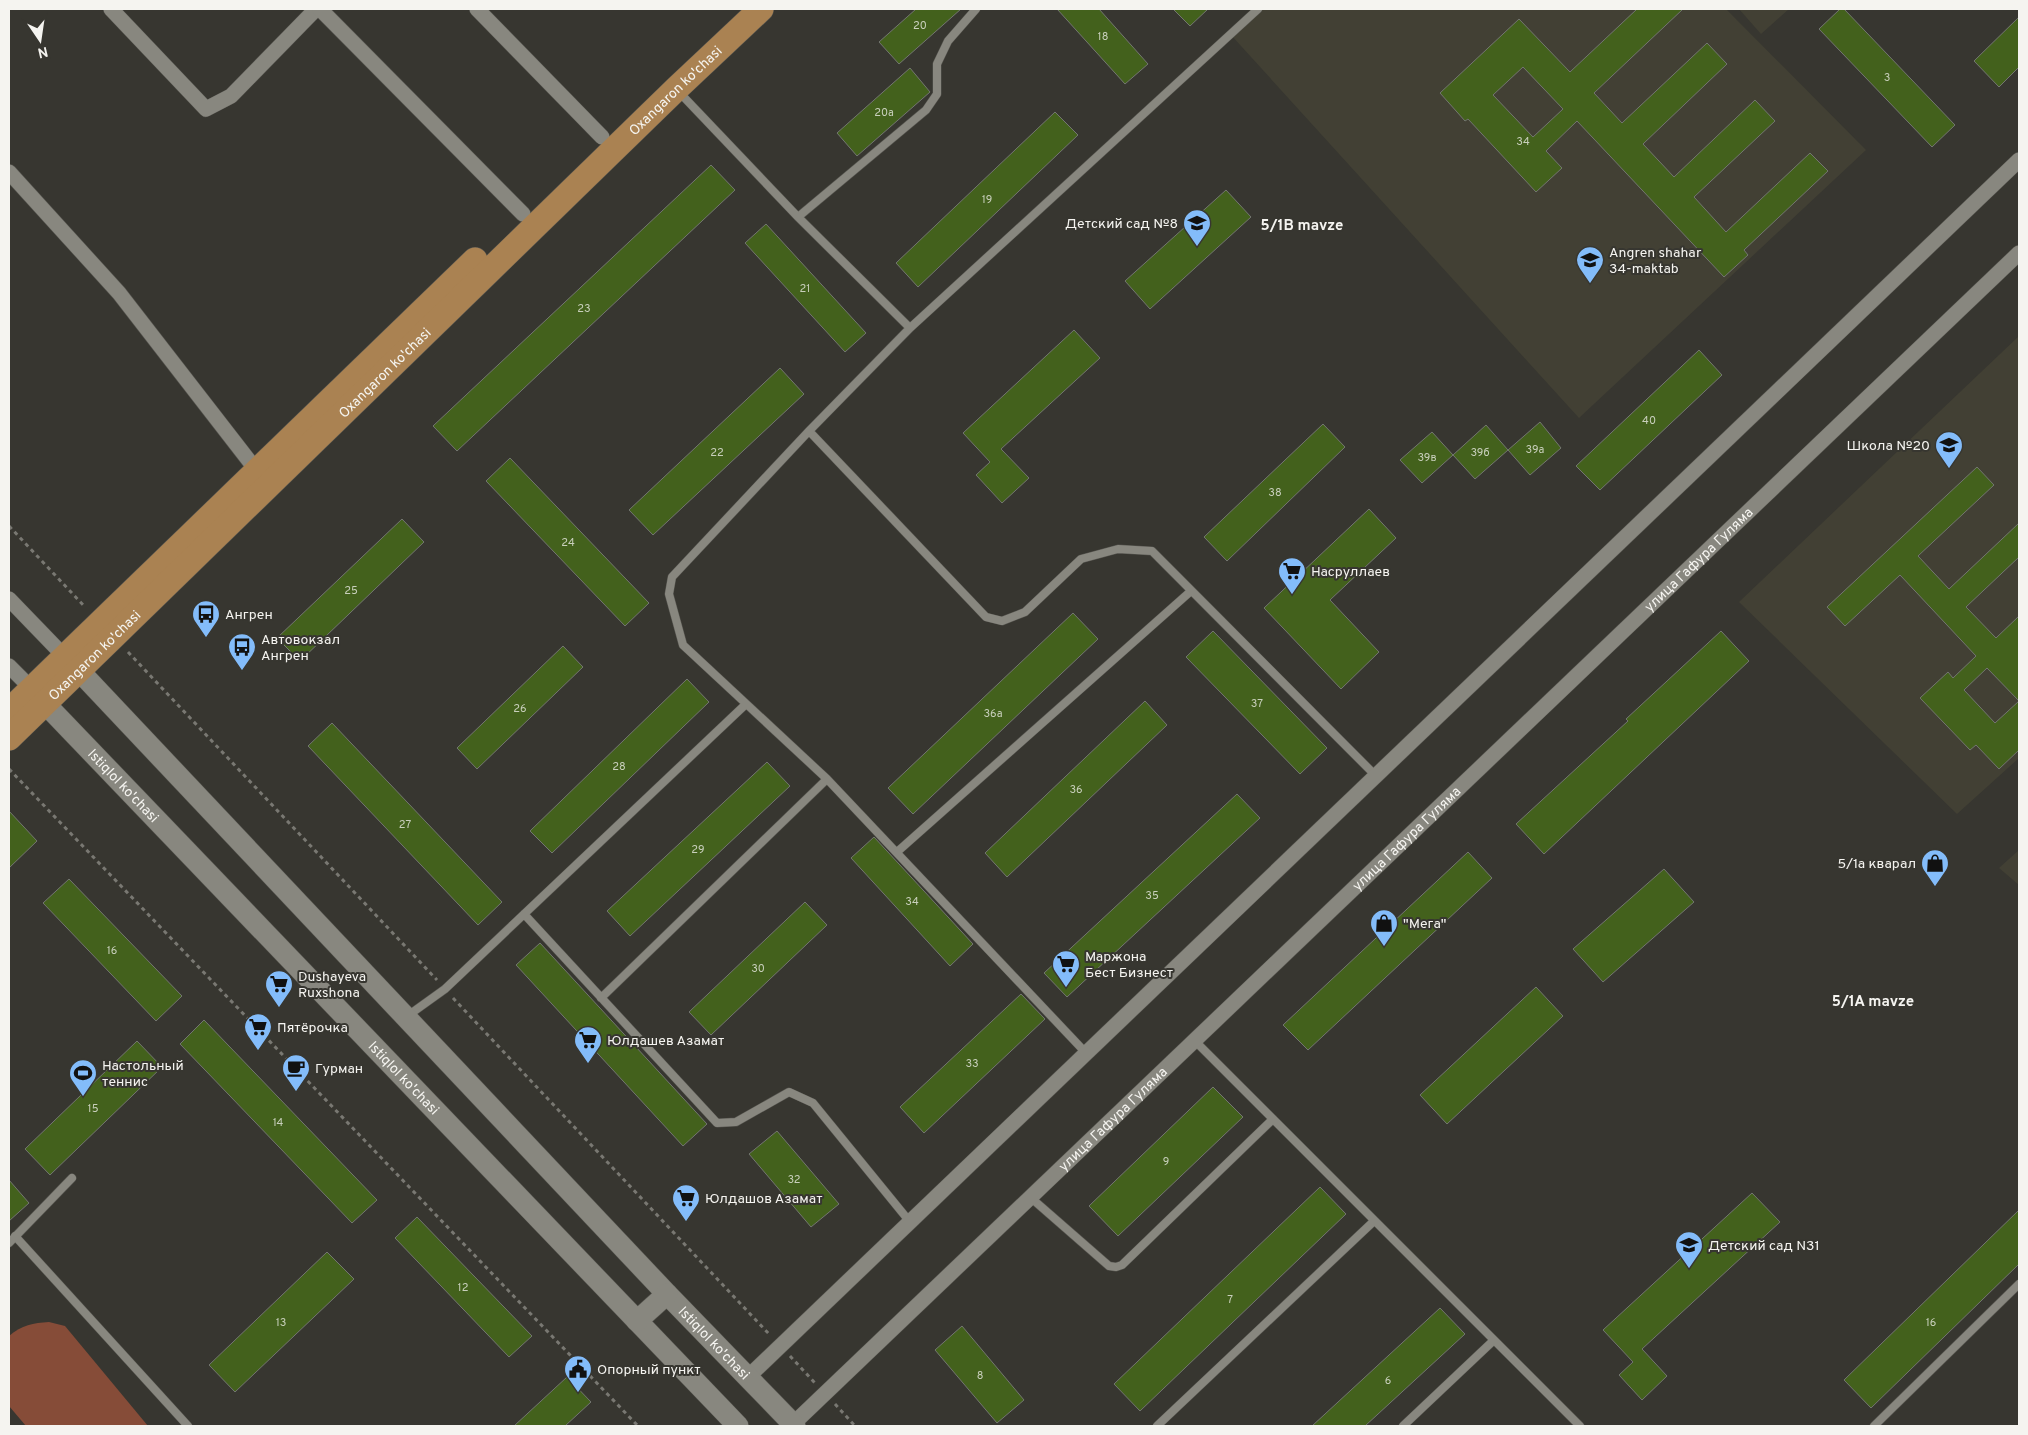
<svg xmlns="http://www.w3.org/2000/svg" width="2028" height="1435" font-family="Overpass,sans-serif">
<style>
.built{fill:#424034}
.garden{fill:#864c38}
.building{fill:#43611c;stroke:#737670;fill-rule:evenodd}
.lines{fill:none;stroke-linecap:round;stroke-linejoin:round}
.service-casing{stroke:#575650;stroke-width:9}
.minor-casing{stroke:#575650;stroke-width:16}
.secondary-casing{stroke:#575650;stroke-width:22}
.trunk-casing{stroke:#575650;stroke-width:26}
.path{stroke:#797872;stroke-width:3;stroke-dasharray:4 4;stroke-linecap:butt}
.service{stroke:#88877f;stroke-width:8}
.minor{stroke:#88877f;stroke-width:15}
.secondary{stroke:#88877f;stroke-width:21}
.trunk{stroke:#aa8252;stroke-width:25}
.labels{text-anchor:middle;stroke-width:4;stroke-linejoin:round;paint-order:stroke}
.number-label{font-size:11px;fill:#c8cfbb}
.street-label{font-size:14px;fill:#f5f4f0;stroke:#373630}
.poi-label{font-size:14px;fill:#f5f4f0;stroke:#373630;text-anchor:start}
.neighbourhood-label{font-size:15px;font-weight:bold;fill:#f5f4f0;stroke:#373630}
</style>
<rect width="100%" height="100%" fill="#373630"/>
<path class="built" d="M1259 9H1726L1866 150 1579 418 1231 35Z
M1739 9H1789L1761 34Z
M2019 336V758L1957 814 1739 602Z
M2019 850V885L1999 868Z"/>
<path class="garden" d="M49 1322 65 1326 148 1426H26L9 1406V1336C22 1325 33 1323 49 1322Z"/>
<path class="building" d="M916 9H961L899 64 879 42Z
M1057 9H1099L1148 64 1125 84Z
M1173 9H1208L1190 26Z
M1637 9H1683L1594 93 1622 123 1707 43 1727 64 1643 144 1674 177 1755 100 1775 121 1694 197 1726 232 1810 153 1828 171 1744 250 1748 255 1724 277 1577 121 1546 151 1562 168 1536 192 1468 119 1465 121 1440 93 1519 19 1570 72ZM1523 67 1563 109 1533 137 1493 95Z
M1840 9H1844L1955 125 1932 147 1819 29Z
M2019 17V67L1999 87 1974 61Z
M910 68 930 92 857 156 837 133Z
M1055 112 1078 135 918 287 896 263Z
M711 165 735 190 457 451 433 426Z
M1226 190 1251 217 1150 309 1125 281Z
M766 224 866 333 845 352 745 243Z
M1074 330 1100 358 1001 449 1029 478 1002 503 976 475 990 462 963 433Z
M1699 350 1722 375 1600 490 1576 466Z
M780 368 804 394 653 535 629 510Z
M1540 422 1561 448 1530 475 1508 450Z
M1323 424 1345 447 1227 561 1204 537Z
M1486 425 1508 450 1475 479 1453 455Z
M1432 432 1453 455 1422 483 1400 460Z
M510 458 649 603 625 626 486 481Z
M1977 467 1994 485 1918 556 1949 589 2019 523V557L1966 607 1996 638 2019 616V750L1999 769 1976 745 1970 750 1920 698 1948 672 1953 678 1976 656 1900 575 1845 626 1827 607ZM1987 668 2019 701 1995 723 1964 690Z
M1369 509 1396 538 1330 600 1379 652 1341 689 1264 608Z
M402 519 424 542 300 661 277 638Z
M1073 613 1098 639 913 814 888 788Z
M1213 631 1327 748 1300 774 1186 657Z
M1721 631 1749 661 1544 854 1516 824 1628 721 1626 719Z
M563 646 583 667 477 769 457 748Z
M687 679 709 702 552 853 530 831Z
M1145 701 1167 725 1007 877 985 853Z
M332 723 502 902 478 925 308 746Z
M767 762 790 786 630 936 607 911Z
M1237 794 1260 818 1067 997 1044 973Z
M9 811 37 841 9 868Z
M874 837 973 944 950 966 851 858Z
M1468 852 1492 878 1308 1050 1283 1025Z
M1664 869 1694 902 1603 982 1573 949Z
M69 879 182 996 156 1021 43 903Z
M805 902 827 925 711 1035 689 1012Z
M540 943 707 1124 683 1146 516 965Z
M1536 987 1563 1016 1447 1124 1420 1095Z
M1021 994 1045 1019 924 1133 900 1107Z
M204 1020 377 1200 352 1223 180 1044Z
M137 1041 162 1067 50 1175 25 1149Z
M1213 1087 1243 1117 1118 1236 1089 1206Z
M777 1131 839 1204 811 1227 749 1154Z
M9 1180 29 1203 9 1221Z
M1320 1187 1346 1214 1140 1411 1114 1384Z
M1752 1193 1780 1222 1642 1349 1667 1376 1642 1400 1619 1375 1633 1362 1603 1330Z
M2019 1210V1264L1871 1408 1844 1380Z
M417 1217 532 1336 509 1357 395 1238Z
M327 1252 354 1279 235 1392 209 1365Z
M1440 1308 1465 1334 1365 1426H1312Z
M962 1326 1024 1400 997 1423 935 1350Z
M567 1377 591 1402 565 1426H514Z"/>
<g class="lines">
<g class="service-casing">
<path id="service" d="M679 92 798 217 910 328
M798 217 926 110 937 94V64L948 41 976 9
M809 431 986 617 1002 621 1025 612 1081 559 1118 549 1152 551 1376 776
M897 852 1191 591
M524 914 717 1123 736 1122 789 1092 813 1103 910 1222
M601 998 827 779
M406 1017 445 989 746 704
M1194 1040 1580 1426
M1086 1053 827 779 683 645 669 594 672 577 809 431 910 328 1258 9
M1030 1197 1109 1266 1116 1267 1122 1265 1273 1119
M15 1236 188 1426
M9 1243 72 1178
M1157 1426 1374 1221
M1403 1426 1494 1340
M1874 1426 2019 1284"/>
</g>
<g class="minor-casing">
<g id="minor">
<path d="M111 9 206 109 231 96 316 9"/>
<path d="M320 9 523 214"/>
<path d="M477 9 602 137"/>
<path d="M9 172 119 293 257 471"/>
<path d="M9 599 65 657"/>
<path d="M9 666 32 689"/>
<path d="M748 1377 2019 160"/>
<path id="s1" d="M793 1424 2019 253"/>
</g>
</g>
<g class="secondary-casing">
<g id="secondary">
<path id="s2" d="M68 659 667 1294 795 1426"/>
<path id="s3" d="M33 691 738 1426"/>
<path d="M637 1321 667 1294"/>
</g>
</g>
<g class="trunk-casing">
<g id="trunk">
<path d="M9 711 475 260"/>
<path id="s4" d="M9 738 676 89 761 9"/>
</g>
</g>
<path class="path" d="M9 526 85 607
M128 652 437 980
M9 769 638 1426
M453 998 769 1334
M790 1356 815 1383
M835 1404 855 1426"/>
<use href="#service" class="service"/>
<use href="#minor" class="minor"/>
<use href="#secondary" class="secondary"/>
<use href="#trunk" class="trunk"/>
</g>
<defs>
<g id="school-pin" transform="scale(1.4375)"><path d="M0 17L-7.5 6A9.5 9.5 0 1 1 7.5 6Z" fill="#83bcfa" stroke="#373630"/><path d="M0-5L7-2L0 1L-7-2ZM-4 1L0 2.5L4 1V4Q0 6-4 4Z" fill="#111"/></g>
<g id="supermarket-pin" transform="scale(1.4375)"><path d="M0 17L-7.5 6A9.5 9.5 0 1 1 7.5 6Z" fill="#83bcfa" stroke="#373630"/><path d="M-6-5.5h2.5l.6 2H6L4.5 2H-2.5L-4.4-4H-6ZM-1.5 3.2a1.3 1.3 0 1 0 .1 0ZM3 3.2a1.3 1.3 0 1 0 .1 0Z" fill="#111"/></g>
<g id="bus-pin" transform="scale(1.4375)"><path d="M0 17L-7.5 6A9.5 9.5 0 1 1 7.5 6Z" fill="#83bcfa" stroke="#373630"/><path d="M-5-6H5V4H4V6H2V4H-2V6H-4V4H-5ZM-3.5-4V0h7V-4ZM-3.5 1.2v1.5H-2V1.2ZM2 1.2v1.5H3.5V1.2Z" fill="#111"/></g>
<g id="shop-pin" transform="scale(1.4375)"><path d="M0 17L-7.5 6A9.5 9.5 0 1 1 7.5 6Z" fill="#83bcfa" stroke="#373630"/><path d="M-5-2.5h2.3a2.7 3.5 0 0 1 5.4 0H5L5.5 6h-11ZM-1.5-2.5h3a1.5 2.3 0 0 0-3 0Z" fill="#111"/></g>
<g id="cafe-pin" transform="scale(1.4375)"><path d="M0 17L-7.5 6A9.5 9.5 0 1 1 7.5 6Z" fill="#83bcfa" stroke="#373630"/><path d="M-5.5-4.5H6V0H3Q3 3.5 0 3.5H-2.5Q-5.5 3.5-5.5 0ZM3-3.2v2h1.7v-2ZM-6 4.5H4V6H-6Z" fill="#111"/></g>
<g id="stadium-pin" transform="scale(1.4375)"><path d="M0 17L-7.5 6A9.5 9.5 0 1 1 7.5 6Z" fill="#83bcfa" stroke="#373630"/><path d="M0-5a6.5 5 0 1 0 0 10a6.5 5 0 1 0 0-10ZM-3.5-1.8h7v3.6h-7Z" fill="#111"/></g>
<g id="civic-pin" transform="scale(1.4375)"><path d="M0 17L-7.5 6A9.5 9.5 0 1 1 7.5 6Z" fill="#83bcfa" stroke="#373630"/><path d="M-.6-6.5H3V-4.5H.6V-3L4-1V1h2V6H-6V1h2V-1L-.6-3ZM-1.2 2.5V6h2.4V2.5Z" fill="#111"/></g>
</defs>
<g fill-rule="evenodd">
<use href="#school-pin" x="1197" y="223"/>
<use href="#school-pin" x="1590" y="260"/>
<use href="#school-pin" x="1949" y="445"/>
<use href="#supermarket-pin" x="1292" y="571"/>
<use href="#bus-pin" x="206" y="614"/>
<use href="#bus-pin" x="242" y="647"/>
<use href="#shop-pin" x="1935" y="863"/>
<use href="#shop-pin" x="1384" y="923"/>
<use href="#supermarket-pin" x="1066" y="964"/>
<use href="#supermarket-pin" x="279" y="984"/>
<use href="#supermarket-pin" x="258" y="1027"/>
<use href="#supermarket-pin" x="588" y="1040"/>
<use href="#cafe-pin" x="296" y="1068"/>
<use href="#stadium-pin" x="83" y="1073"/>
<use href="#supermarket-pin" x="686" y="1198"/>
<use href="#school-pin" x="1689" y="1245"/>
<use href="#civic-pin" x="578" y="1369"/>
</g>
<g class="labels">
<g class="number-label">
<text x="920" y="29">20</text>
<text x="1103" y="40">18</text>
<text x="1887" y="81">3</text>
<text x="884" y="116">20а</text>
<text x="1523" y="145">34</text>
<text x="987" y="203">19</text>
<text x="805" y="292">21</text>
<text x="584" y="312">23</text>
<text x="1649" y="424">40</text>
<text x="1535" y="453">39а</text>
<text x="717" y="456">22</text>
<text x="1480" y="456">39б</text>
<text x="1427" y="461">39в</text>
<text x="1275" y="496">38</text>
<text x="568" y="546">24</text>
<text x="351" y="594">25</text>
<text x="1257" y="707">37</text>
<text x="520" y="712">26</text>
<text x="993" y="717">36а</text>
<text x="619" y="770">28</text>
<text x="1076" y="793">36</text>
<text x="405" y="828">27</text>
<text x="698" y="853">29</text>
<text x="1152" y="899">35</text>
<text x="912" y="905">34</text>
<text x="112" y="954">16</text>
<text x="758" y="972">30</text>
<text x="972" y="1067">33</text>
<text x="93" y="1112">15</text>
<text x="278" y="1126">14</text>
<text x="1166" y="1165">9</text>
<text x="794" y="1183">32</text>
<text x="463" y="1291">12</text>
<text x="1230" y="1303">7</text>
<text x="281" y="1326">13</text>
<text x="1931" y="1326">16</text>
<text x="980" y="1379">8</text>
<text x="1388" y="1384">6</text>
</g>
<g class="street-label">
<text dy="5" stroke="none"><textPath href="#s4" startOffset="929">Oxangaron ko'chasi</textPath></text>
<text dy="5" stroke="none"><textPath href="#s4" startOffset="524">Oxangaron ko'chasi</textPath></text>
<text dy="5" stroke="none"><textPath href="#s1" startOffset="1252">улица Гафура Гуляма</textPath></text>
<text dy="5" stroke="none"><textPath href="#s4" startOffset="119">Oxangaron ko'chasi</textPath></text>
<text dy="5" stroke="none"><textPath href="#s3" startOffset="131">Istiqlol ko'chasi</textPath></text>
<text dy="5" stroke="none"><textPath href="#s1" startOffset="848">улица Гафура Гуляма</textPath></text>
<text dy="5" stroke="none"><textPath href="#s3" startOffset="536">Istiqlol ko'chasi</textPath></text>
<text dy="5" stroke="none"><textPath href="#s1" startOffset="442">улица Гафура Гуляма</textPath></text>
<text dy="5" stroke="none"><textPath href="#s2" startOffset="941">Istiqlol ko'chasi</textPath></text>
</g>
<g class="poi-label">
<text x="1178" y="228" text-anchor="end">Детский сад №8</text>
<text x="1609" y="257">Angren shahar<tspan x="1609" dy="16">34-maktab</tspan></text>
<text x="1930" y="450" text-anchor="end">Школа №20</text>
<text x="1311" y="576">Насруллаев</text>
<text x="225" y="619">Ангрен</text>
<text x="261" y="644">Автовокзал<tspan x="261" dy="16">Ангрен</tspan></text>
<text x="1916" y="868" text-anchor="end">5/1а кварал</text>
<text x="1403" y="928">"Мега"</text>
<text x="1085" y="961">Маржона<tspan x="1085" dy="16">Бест Бизнест</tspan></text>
<text x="298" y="981">Dushayeva<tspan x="298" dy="16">Ruxshona</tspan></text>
<text x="277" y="1032">Пятёрочка</text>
<text x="607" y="1045">Юлдашев Азамат</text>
<text x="102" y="1070">Настольный<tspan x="102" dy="16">теннис</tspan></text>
<text x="315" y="1073">Гурман</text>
<text x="705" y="1203">Юлдашов Азамат</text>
<text x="1708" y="1250">Детский сад N31</text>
<text x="597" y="1374">Опорный пункт</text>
</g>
<g class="neighbourhood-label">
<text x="1302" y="230">5/1B mavze</text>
<text x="1873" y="1006">5/1A mavze</text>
</g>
</g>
<rect width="2028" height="1435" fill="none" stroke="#f5f4f0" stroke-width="20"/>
<g transform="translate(40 40) rotate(167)" stroke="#373630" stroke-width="4" paint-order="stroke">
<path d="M0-4L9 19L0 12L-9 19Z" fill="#f5f4f0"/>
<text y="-8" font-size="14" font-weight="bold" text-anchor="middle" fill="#f5f4f0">N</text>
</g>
</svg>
